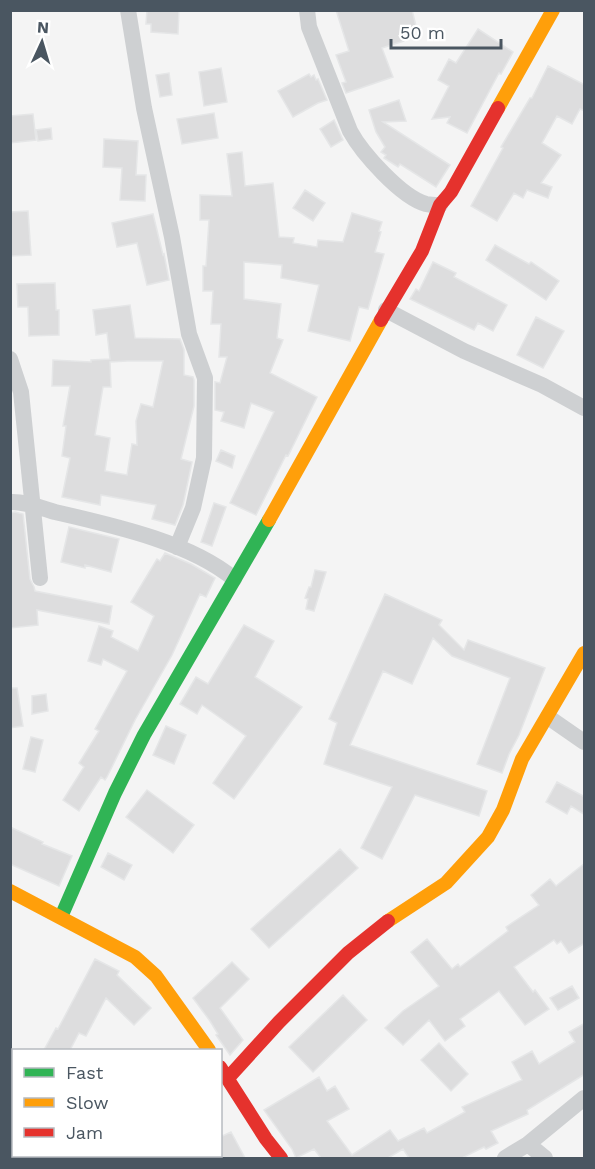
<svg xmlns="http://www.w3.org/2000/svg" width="595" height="1169" font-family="'Work Sans',sans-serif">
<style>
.building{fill:#ddddde;stroke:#e5e6e7;stroke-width:1.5;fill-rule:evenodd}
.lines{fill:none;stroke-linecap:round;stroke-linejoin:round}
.street{stroke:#ced0d2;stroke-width:16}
.fast{stroke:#30b455;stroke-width:14}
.slow{stroke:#ff9f0a;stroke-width:14}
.jam{stroke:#e5322d;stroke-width:14}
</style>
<rect width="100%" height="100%" fill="#f4f4f4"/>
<path class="building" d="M147 10H179L178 34 151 32V24H146Z
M336 10H412L417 30 402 33 404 41 382 48 393 77 346 93 342 83 346 82 336 55 349 51Z
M478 29 513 52 501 74 499 73 467 133 447 123 450 117 432 119 449 86 438 80 449 59 456 63Z
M548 66 585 85V111L580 109 572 124 557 116 542 143 561 155 541 183 552 187 548 198 527 190 523 198 514 193 497 221 471 206 503 148 501 147 530 98H532Z
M221 68 227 102 204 106 199 72Z
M169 73 172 95 160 97 156 75Z
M309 74 311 77 314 75 316 80 318 79 327 100 318 103 293 117 278 91Z
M399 100 406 121 383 122 450 165 436 187 400 164 398 167 384 158 386 155 381 152 385 147 376 132 369 110Z
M214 113 218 138 182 144 177 119Z
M33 114 36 140 10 143V116Z
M334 120 343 140 331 147 320 129Z
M51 128 52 139 38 141 36 130Z
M104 139 138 141 136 175H146L145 201 120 200 122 168 103 167Z
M242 152 245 186 273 183 279 237 294 238 293 243 317 247 318 240 343 242 352 213 382 222 379 231 381 232 375 252 384 254 368 309 359 307 350 341 308 331 319 285 281 278 282 265 244 262V299L281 304 277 338 283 340 270 373 317 397 288 456 286 455 256 515 230 503 274 412 251 403 244 428 221 421 224 412 215 410V382L220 383 227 357H219L221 324H211L213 291H203V266H206L209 220H200V195L232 196 227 154Z
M305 190 325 203 313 221 293 208Z
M28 211 31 255 10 256V212Z
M153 214 163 255 164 254 169 280 147 285 137 243 117 247 112 223Z
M495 245 529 264 531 262 559 281 546 300 486 260Z
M433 262 456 273 454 277 507 305 493 331 478 323 474 330 410 299 416 289 419 291Z
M55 283 56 310H59V335L29 336 28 307H18L17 284Z
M130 305 135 338 180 339 184 350V375L193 377 194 380V406L181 459 192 462 183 505 175 525 152 519 156 505 101 495 100 505 62 497 70 458 62 456 66 426H63L70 386H52L53 360 91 362V360L110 359 107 333 96 335 93 310ZM127 361H163L153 407 141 404 136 421 137 445 132 444 127 475 105 471 110 438 95 435 103 387H111L110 362Z
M536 317 564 331 543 368 517 355Z
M221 450 235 456 232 468 216 461Z
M214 503 226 507 212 546 201 542Z
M15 512 23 514 30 579 34 587 35 591 112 606 109 624 37 610 38 625 10 628V513Z
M69 527 119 539 111 572 85 565V568L61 562Z
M165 553 191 564 215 578 206 597 200 594 172 655 135 720 107 777 105 780 101 777 79 811 63 800 84 767 79 763 99 731 95 729 127 671 103 659 101 665 88 661 99 626 113 631 111 637 138 651 154 616 131 602 157 559 160 561Z
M315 570 326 572 314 611 306 609 308 599 305 598 309 587H311Z
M385 594 442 620 439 625 464 650 468 640 545 668 519 735 509 754 502 773 477 764 510 678 452 656 433 638 412 684 383 671 350 745 487 791 479 816 415 795 382 859 361 848 392 787 324 764 337 723 329 719Z
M244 625 274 641 255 677 302 707 234 799 213 783 246 736 202 705 197 714 180 704 196 677 208 684Z
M10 688H17L23 726 10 728Z
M46 694 48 711 32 714V696Z
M166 726 186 735 174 764 153 755Z
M31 737 43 740 35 772 23 769Z
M557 782 585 797V815L571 806 567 814 546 802Z
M147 790 194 825 173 853 126 817Z
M10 827 43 842 42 844 72 856 59 886 10 864Z
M340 849 358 868 269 948 251 929Z
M108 853 132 865 124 880 101 867Z
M585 863V943L569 953 561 941 557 944 554 940 514 967 533 992 535 990 549 1009 525 1025 499 991 460 1019 465 1026 445 1041 429 1020 403 1045 385 1028 403 1011 439 986 411 952 427 939 452 969 458 964 460 967 508 931 506 927 539 905 531 895 550 879 556 886Z
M95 959 119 971 117 975 151 1008 134 1025 106 998 86 1036 79 1033 70 1050H44L56 1028 58 1029Z
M232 962 249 979 220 1008 243 1040 230 1055 216 1035 218 1034 210 1021 193 998Z
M572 986 579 998 558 1010 550 998Z
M343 995 367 1020 313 1072 289 1047Z
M585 1023V1074L527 1110 528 1114 491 1131 498 1143 486 1149 484 1147 462 1158H409L403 1149 388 1158H321L314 1149 296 1158 292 1149 264 1110 319 1077 327 1091 335 1086 349 1109 327 1121 352 1155 390 1130 398 1141 424 1128 427 1133 465 1112 462 1107 522 1080 512 1062 532 1051 539 1064 575 1042 569 1032Z
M439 1043 468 1074 451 1091 421 1060Z
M231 1132 245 1158H220V1137Z"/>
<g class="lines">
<path class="street" d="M128 10 144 108 172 237 189 334 205 378 204 458 193 508 177 547
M307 10 309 27 350 131C362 153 401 197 426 204 430 205 436 205 440 205
M386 310 464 351 542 385 584 408
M10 359 21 392 40 578
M10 502C25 501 41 508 55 512 111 525 190 542 234 579
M548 717 584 742
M528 1144 545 1158
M505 1158 528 1144 584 1098"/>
<path class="fast" d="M61 917 115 793 144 735 269 520"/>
<path class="slow" d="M498 108 553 10
M269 520 381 320
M10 891 135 957 156 976 209 1050
M388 921 446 883 488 837 503 810 522 759 584 653"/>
<path class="jam" d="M381 320 422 251 440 205 451 192 498 108
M220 1067 266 1139 281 1158
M228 1078 279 1022 348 953 388 921"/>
</g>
<rect width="595" height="1169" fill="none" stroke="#4a5661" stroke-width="24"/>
<rect x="12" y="1049" width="210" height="108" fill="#ffffff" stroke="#b7bbc0" stroke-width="1.5"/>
<rect x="24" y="1068" width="30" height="9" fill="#30b455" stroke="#b7bbc0" stroke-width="1.5"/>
<text x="66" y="1079" font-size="18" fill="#4a5661">Fast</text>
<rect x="24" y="1098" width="30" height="9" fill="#ff9f0a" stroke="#b7bbc0" stroke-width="1.5"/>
<text x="66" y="1109" font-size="18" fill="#4a5661">Slow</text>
<rect x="24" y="1128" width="30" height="9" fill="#e5322d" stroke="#b7bbc0" stroke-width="1.5"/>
<text x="66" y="1139" font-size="18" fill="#4a5661">Jam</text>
<g transform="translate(42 42) rotate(4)" stroke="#ffffff" stroke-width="4.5" paint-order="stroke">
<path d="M0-4.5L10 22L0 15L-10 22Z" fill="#4a5661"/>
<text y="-9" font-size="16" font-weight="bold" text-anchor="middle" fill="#4a5661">N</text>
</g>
<path d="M391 39v9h110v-9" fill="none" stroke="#4a5661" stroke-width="3"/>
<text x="400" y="39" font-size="18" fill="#4a5661" stroke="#ffffff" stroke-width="4.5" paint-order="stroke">50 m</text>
</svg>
